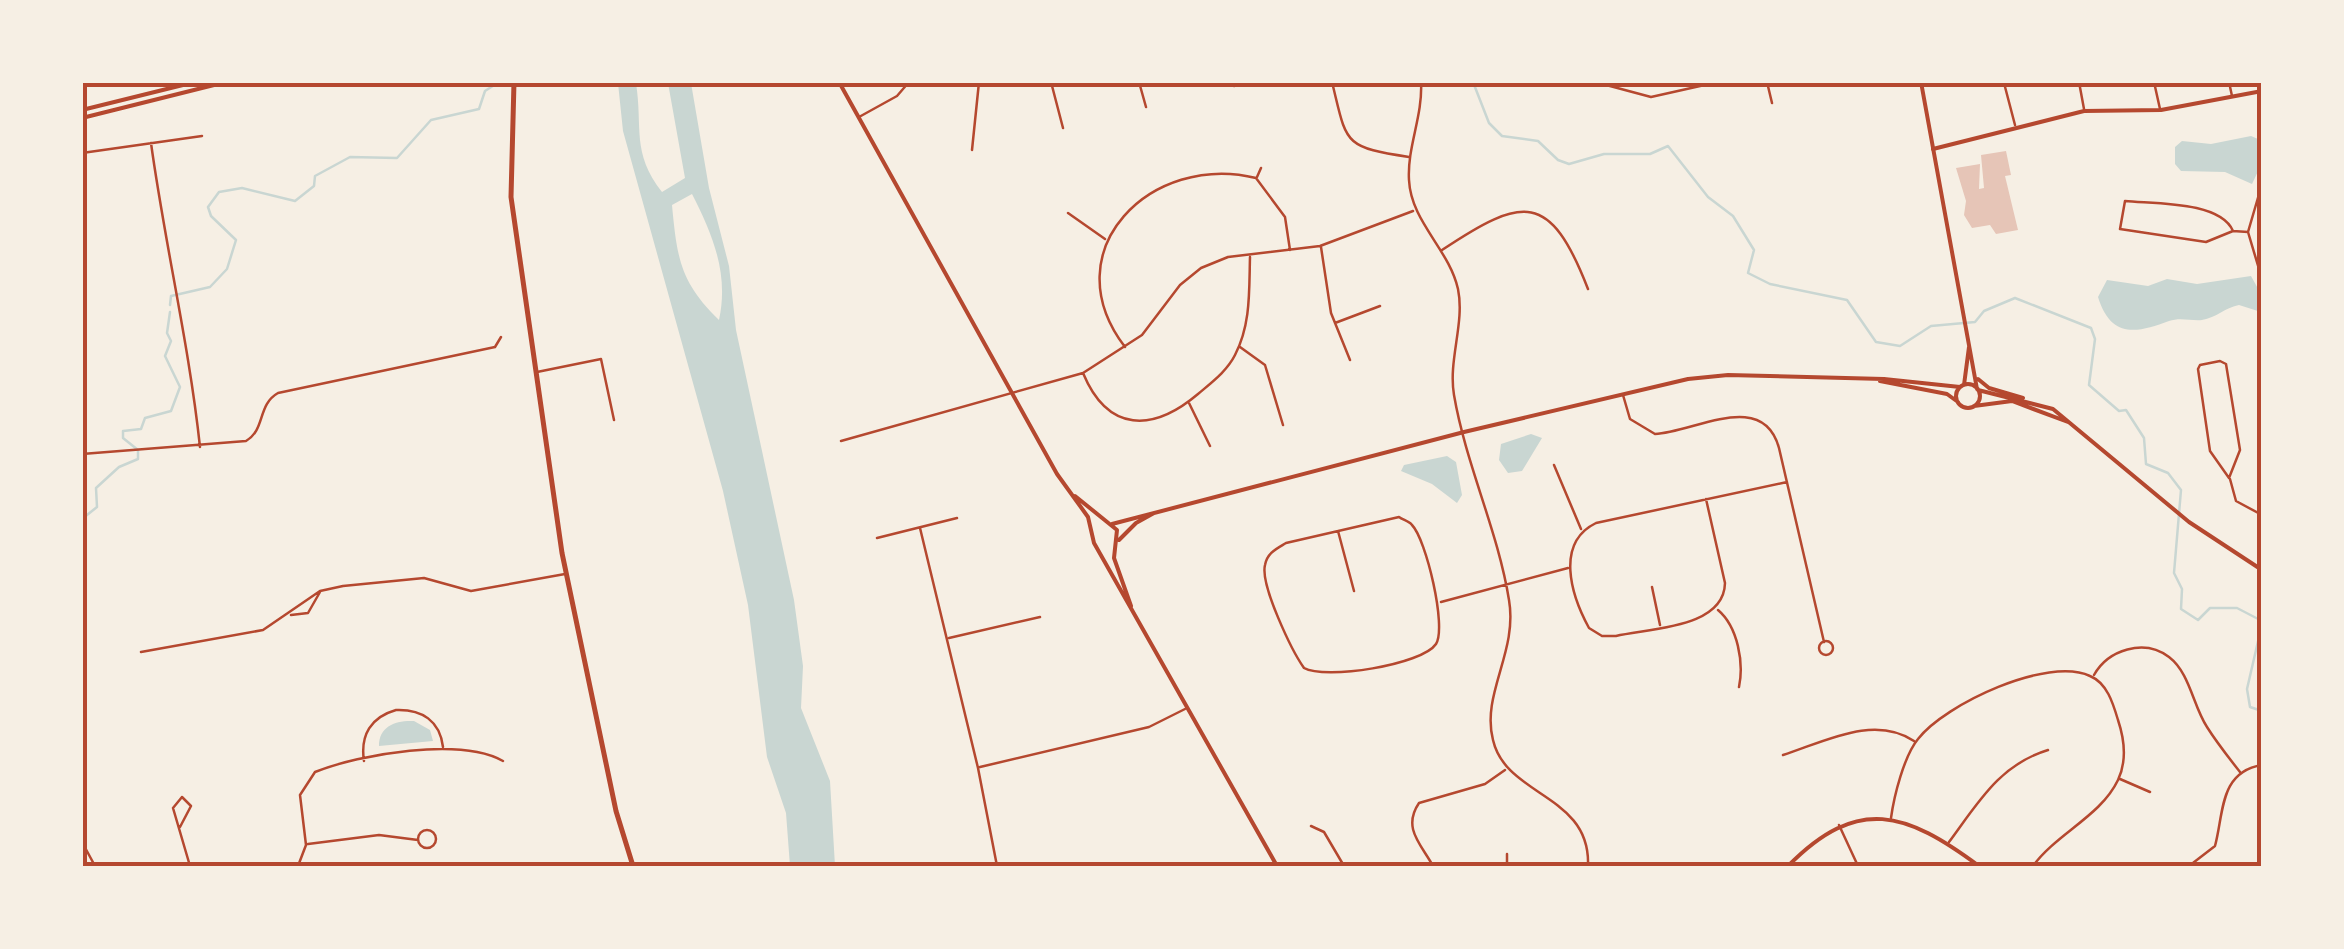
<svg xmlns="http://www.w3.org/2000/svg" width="2344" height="949" font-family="Barlow,sans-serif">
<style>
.water{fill:#c9d6d2;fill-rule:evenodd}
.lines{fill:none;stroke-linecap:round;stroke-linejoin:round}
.stream{stroke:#c9d6d2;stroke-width:2.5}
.building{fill:#e6c5b7}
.minor{stroke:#b5482f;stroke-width:2.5}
.tertiary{stroke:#b5482f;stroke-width:4}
.secondary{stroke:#b5482f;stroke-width:4}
.primary{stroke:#b5482f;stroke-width:5}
.neatline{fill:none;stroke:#b5482f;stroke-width:4}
</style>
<rect width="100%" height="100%" fill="#f6efe4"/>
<path class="water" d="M618 83H636C643 128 631 152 662 192L685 178 668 83H691L709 188 729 266 736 330 794 600 803 666 801 708 830 781 835 866H790L786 813 767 757 748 605 723 491 623 131ZM692 194C713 235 729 274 719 320 680 282 677 258 672 205Z
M2251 136 2258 139 2260 167 2252 184 2225 172 2181 171 2175 164V147L2182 141 2211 144Z
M2251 276 2261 294V312L2239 305C2226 307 2216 318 2202 320 2191 321 2180 317 2169 321 2137 333 2111 339 2098 297L2107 280 2148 286 2167 279 2197 284Z
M1531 434 1542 438 1522 471 1508 473 1499 460 1501 444Z
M1447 456 1456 462 1462 495 1457 503 1432 484 1401 471 1404 465Z
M414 721 430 730 433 741 379 746C379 726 396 720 414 721Z"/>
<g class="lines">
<path class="stream" d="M1473 82 1489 123 1502 136 1538 141 1558 160 1569 164 1604 154H1650L1668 146 1708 197 1733 216 1754 250 1748 273 1770 284 1847 300 1876 342 1900 346 1931 326 1975 322 1984 311 2015 298 2091 328 2095 339 2089 385 2119 411 2126 410 2144 438 2146 464 2168 473 2181 490 2174 573 2182 589 2181 609 2198 620 2210 608H2237L2262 621
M170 305 171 296 210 287 227 269 236 240 211 216 208 207 219 192 242 188 295 201 314 186 315 176 350 157 397 158 431 120 479 109 485 91 499 82
M82 519 97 507 96 488 119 467 138 459V450L123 438V431L141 429 145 418 171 411 180 387 165 356 171 341 167 333 170 312
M2262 624 2247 689 2250 707 2262 711"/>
</g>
<path class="building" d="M2006 151 2011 175 2005 176 2018 230 1996 234 1990 225 1972 228 1964 215 1966 201 1956 168 1980 164 1979 189 1984 188 1981 155Z"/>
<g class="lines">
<path class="minor" d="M1051 82 1063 128
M1139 82 1146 107
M1233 82 1234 86
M1332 82C1347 143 1342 147 1409 157
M1421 82C1423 116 1407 147 1409 180 1411 222 1449 249 1458 289 1465 323 1448 360 1454 395 1466 465 1498 531 1509 600 1518 652 1481 694 1493 740 1506 797 1591 794 1588 866
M1595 82 1651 97 1718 82
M1767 82 1772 103
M2079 82 2084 109
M2154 82 2160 109
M2229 82 2232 96
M2004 83 2015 125
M2258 93 2262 106
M859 117 897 96 909 82
M151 143C165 245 189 344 200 447
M972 150 979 82
M82 153 202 136
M1257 177 1261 168
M2262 184 2248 232 2262 279
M1068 213 1105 239
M2233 231C2220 201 2154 204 2125 201L2120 229 2206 242 2233 231 2248 232
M1321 247 1331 313 1350 360
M1442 250C1523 196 1550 191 1588 289
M1335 323 1380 306
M1125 347C1051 250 1152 152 1256 178L1285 217 1290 250
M1240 347 1265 365 1283 425
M2220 361 2226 364 2240 450 2229 478 2210 451 2198 369 2200 365Z
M537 372 601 359 614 420
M1083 373C1108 433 1153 432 1198 394 1212 382 1227 371 1235 355 1251 324 1249 291 1250 257
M1623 395 1630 419 1655 434C1695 432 1763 389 1779 448L1824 642
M1189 403 1210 446
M841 441 1083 373 1142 335 1180 285 1201 268 1228 257 1320 246 1413 211
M82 454 246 441C266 429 257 405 278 393L495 347 501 337
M1554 465 1581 529
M2230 479 2236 501 2262 515
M1706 499 1725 583C1724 628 1651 628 1616 636H1602L1589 628C1571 595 1555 543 1596 523L1787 482
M1399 517C1403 520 1409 521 1412 525 1426 539 1447 627 1436 644 1422 665 1325 680 1304 668 1292 651 1260 585 1265 565 1267 553 1276 549 1286 543Z
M920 528 978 768 997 866
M1338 531 1354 591
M877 538 957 518
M1652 587 1660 625
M1441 602 1568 568
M1718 610C1738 627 1744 663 1739 687
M291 615 308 613 320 592
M949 638 1040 617
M1819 648a7 7 0 1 1 14 0a7 7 0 1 1-14 0Z
M141 652 263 630 320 591 343 586 424 578 471 591 565 574
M2094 675C2108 650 2144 638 2169 657 2190 673 2193 706 2207 727 2217 743 2229 758 2240 772
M1783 755C1824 742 1874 714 1914 741
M364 761C360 735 371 717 396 710 422 709 440 721 443 747
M980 767 1149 727 1185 709
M82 777 85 774
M2120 779 2150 792
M1891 818C1894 796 1904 756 1918 739 1945 704 2048 656 2090 676 2107 683 2113 703 2118 720 2124 738 2127 761 2118 780 2101 816 2056 834 2033 866
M1839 825 1858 866
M1311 826 1324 832 1344 866
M180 827 191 806 182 797 173 808 190 866
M418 839a9 9 0 1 1 18 0a9 9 0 1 1-18 0Z
M82 842 95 866
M1949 842C1978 803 1999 765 2048 750
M308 844 379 835 418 840
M1507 854V866
M298 866 306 845 300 795 315 772C360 754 460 737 503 761
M1433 866C1421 844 1402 828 1419 803L1485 784 1505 770
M2189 866 2215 846C2224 813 2219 772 2262 765"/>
<path class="tertiary" d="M1933 149 2084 111 2161 110 2262 91
M1788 866C1858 795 1906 812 1979 866"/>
<path class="secondary" d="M839 82 1057 474 1088 517 1094 543 1277 866
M1921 82 1977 389
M82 110 195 82
M82 118 226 82
M1978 379 1989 388 2023 398
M1880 381 1947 394 1958 402
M1956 396a12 12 0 1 1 24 0a12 12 0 1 1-24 0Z
M1964 385 1969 347
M1978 390 2053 409 2189 522 2262 570
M1974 406 2012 401 2068 422
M1075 496 1117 530 1114 558 1131 606
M1112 524 1464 432 1688 379 1728 375 1884 379 1960 387
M1119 540 1136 523 1154 513"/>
<path class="primary" d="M514 82 511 197 562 553 616 811 633 866"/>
</g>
<rect width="2344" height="949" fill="none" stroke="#f6efe4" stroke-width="170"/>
<rect x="85" y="85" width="2174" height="779" class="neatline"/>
</svg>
